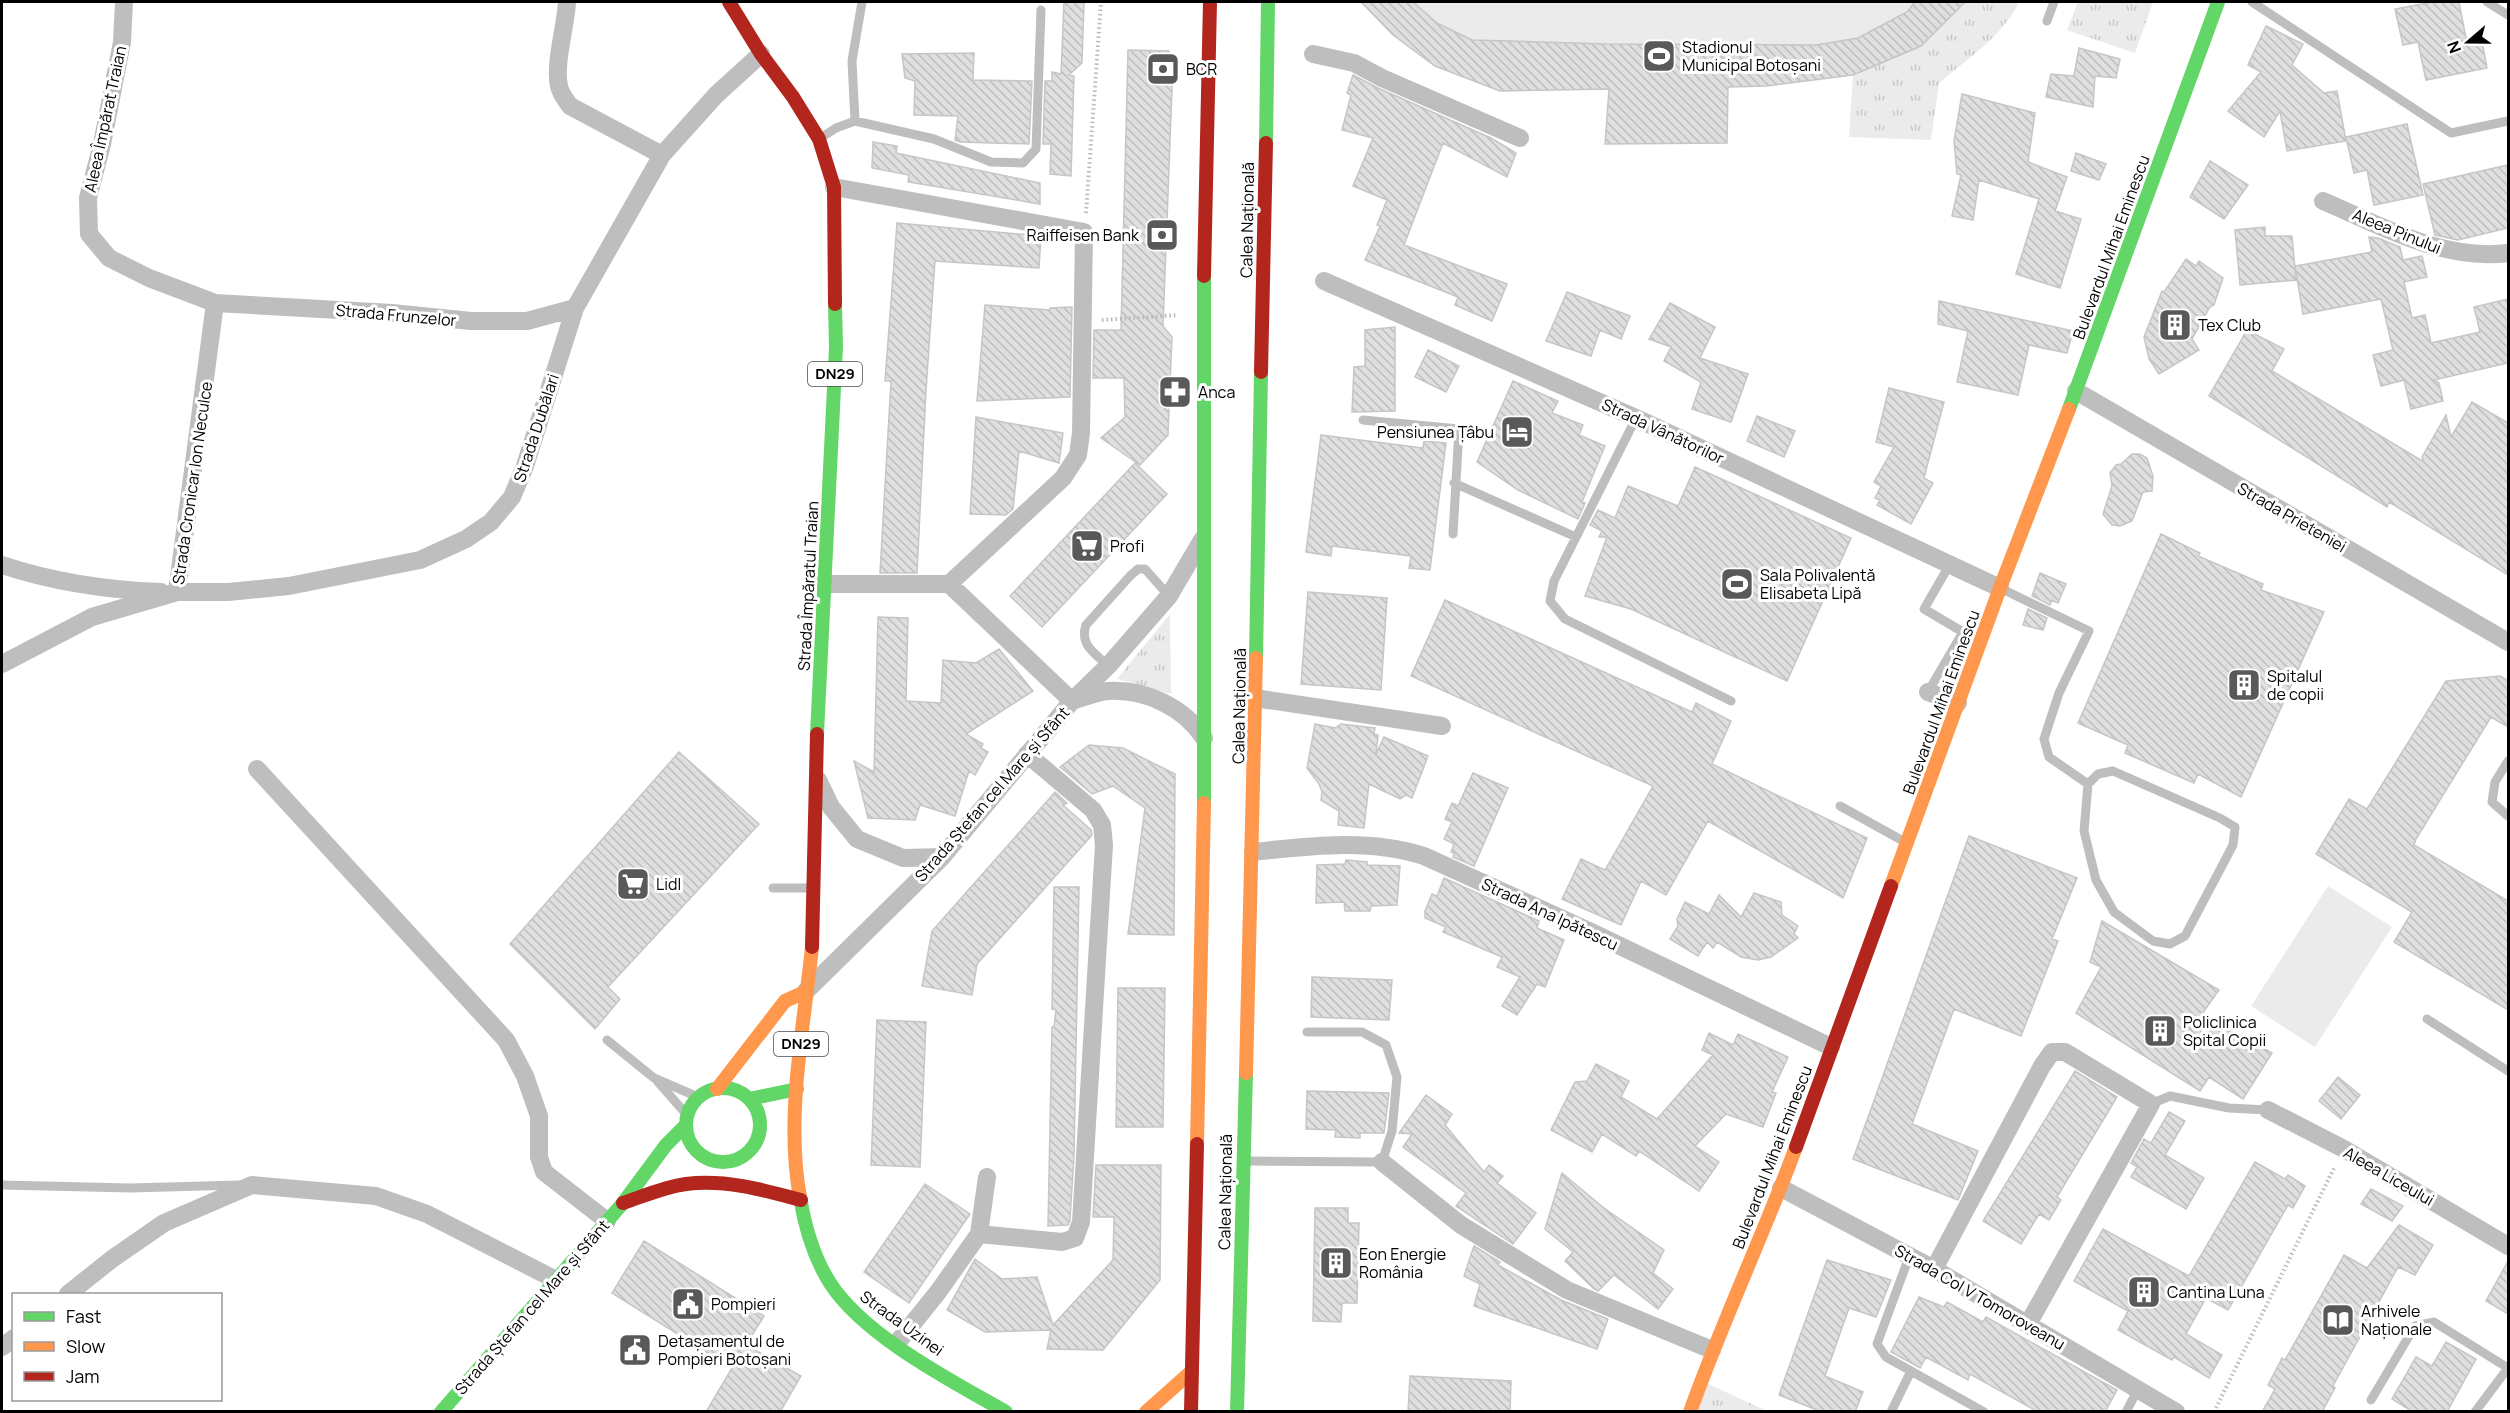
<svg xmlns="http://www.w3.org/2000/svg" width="2510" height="1413" font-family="Manrope,sans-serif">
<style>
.grass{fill:url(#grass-tufts)}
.garden{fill:#ebebeb}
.building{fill:url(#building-back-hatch);stroke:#c6c6c6;stroke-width:1.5}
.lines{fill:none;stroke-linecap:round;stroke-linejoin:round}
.path{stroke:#b9b9b9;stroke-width:4;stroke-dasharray:1.5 3;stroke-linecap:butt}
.lane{stroke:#bebebe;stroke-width:9}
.street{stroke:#bebebe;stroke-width:18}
.fast{stroke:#63d668;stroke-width:14}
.slow{stroke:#ff974d;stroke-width:14}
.jam{stroke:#b3261e;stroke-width:14}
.labels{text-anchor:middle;stroke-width:6;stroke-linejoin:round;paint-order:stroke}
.shield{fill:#fff;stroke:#4c4c4c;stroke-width:1.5}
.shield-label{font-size:15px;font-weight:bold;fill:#000}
.poi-label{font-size:16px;fill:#000;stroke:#fff;text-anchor:start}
.street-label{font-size:16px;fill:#000;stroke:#fff}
</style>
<defs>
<pattern id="grass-tufts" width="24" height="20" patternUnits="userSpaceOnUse" patternTransform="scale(1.5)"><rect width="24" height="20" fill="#ebebeb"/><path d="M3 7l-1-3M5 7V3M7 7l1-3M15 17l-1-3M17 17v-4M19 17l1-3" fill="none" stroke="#c8c8c8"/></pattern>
<pattern id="building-back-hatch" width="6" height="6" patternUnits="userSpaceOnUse" patternTransform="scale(1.5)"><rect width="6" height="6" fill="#dfdfdf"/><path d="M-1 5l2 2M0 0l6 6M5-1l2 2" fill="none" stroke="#bebebe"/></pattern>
</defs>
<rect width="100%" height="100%" fill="#fff"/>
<path class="grass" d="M1965 2H2019C2004 35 1966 60 1939 83L1931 140 1849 137 1853 75 1921 46Z
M2078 2H2153L2135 53 2067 30Z
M1170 614 1171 694 1117 679Z
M1706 1383 1767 1411 1696 1412Z"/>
<path class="garden" d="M1361 2H1965L1921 46 1853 75 1767 86 1435 66 1393 35Z
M2328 886 2392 927 2315 1047 2251 1006Z"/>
<path class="building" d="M1064 2H1084L1082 63 1069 75 1074 76 1071 176 1050 174 1051 144H1043L1045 81H1052V72L1061 74Z
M1361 2H1413L1437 23 1472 40 1606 44 1816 45 1858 38 1907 12 1915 2H1965L1921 46 1853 75 1767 86 1728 87 1727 143 1605 144 1609 89 1500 91 1435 66 1393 35Z
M2432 2H2459L2466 38 2481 36 2487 68 2426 80 2418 42 2403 45 2395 9Z
M2266 26 2303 44 2292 65 2324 93 2337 91 2346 141 2287 151 2280 111 2264 137 2228 111 2261 72 2248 65Z
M2079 48 2120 59 2116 78 2095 76 2093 107 2046 97 2051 74 2074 76Z
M1128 50 1169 51 1172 89 1163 326 1172 337 1168 435 1140 465 1101 438 1125 417 1124 378H1093L1094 330H1121Z
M974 53 973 80 1032 81 1029 144 960 142 955 140 958 116 914 115 915 81 905 78 902 54Z
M1353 75 1378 88 1491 138 1516 153 1507 177 1443 143 1404 245 1507 284 1492 321 1455 305 1458 297 1365 260 1380 226 1377 225 1387 200 1353 186 1373 138 1342 130 1351 95 1347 93Z
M1962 94 2035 113 2028 162 2067 177 2055 211 2081 219 2060 288 2016 274 2039 199 1979 180 1973 220 1952 216 1961 175 1957 174 1954 141Z
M2407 124 2423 195 2374 205 2367 170 2354 173 2346 137Z
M873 142 897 146 896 153 1040 183V204L908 182 909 175 872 168Z
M2076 153 2106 164 2099 180 2071 171Z
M2210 161 2248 185 2224 219 2190 197Z
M2508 165V228L2458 240 2435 235 2423 184Z
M897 223 1041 236 1039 268 935 261 926 390 917 573H880L891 381H885Z
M2265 227V236H2292L2296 280 2240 285 2235 230Z
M2369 237 2378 238 2400 247 2403 260 2422 256 2427 277 2404 282 2412 318 2425 315 2431 343 2480 332 2474 307 2508 299V363L2434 380 2439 383 2443 401 2411 409 2404 380 2381 386 2373 355 2393 350 2381 299 2303 314 2295 266 2372 252Z
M2186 259 2196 266 2199 261 2223 278 2214 305 2210 307 2192 339 2199 350 2159 374 2149 359 2144 337 2162 291 2164 292Z
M1567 292 1630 316 1621 339 1600 330 1591 356 1546 341Z
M1939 301 2073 331 2067 353 2029 345 2018 395 1957 382 1968 331 1938 324Z
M1670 303 1715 327 1700 358 1748 374 1731 422 1692 409 1701 382 1664 361 1671 347 1649 339Z
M985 305 1050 310V308L1072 307 1070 397 977 401Z
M1395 327V411L1352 412 1354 367 1365 366V330Z
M2247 330 2284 349 2272 371 2424 462 2422 457 2446 415 2451 437 2472 402 2508 423V575L2389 502 2387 507 2209 396Z
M1428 350 1459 366 1446 392 1415 377Z
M1513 381 1558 401 1552 413 1583 425 1579 435 1605 446 1582 502 1585 503 1578 519 1518 490 1477 462Z
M1889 388 1944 402 1924 478 1933 483 1911 524 1877 505 1880 500 1875 498 1881 486 1874 482 1894 447 1876 442Z
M1757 416 1795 431 1784 457 1747 441Z
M976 417 1063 433 1059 463 1019 451 1013 509 1006 515 970 514Z
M1321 435 1423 448 1424 441 1446 443 1430 570 1409 568 1411 556 1332 546 1331 556 1306 552Z
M2132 454H2140L2147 458 2153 476 2152 491 2143 492 2132 521 2120 526 2112 525 2103 514 2112 486 2110 473 2116 465 2121 464Z
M1135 463 1167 494 1042 627 1010 596Z
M1695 467 1851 538 1787 681 1631 609 1585 596 1607 537H1599L1602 531 1590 525 1598 510 1615 518 1628 486 1678 506Z
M2161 534 2200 553 2198 556 2263 584 2261 590 2324 612 2241 797 2198 774 2194 783 2125 753 2128 745 2078 723Z
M2040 573 2066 584 2058 603 2052 600 2050 605 2032 596Z
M1308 592 1387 598 1381 690 1301 684Z
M1445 600 1692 712 1696 703 1731 721 1712 764 1867 838 1843 898 1708 821 1666 895 1641 881 1621 925 1562 899 1581 859 1605 870 1653 786 1411 676Z
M2028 609 2047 618 2043 630 2023 625Z
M878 617 908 618 906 701 941 703 943 660 976 663 999 649 1033 691 966 734 983 744 981 748 988 752 975 775 969 771 955 816 920 805 915 820 868 818 854 761 874 772Z
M2500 676 2508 681V727L2491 717 2416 839 2414 845 2508 901V1010L2394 942 2412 912 2316 854 2349 799 2367 809 2446 681Z
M1315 724 1335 728 1341 724 1375 728 1374 734 1378 735 1376 754 1384 737 1428 756 1412 798 1406 795 1400 799 1369 784 1364 828 1338 825 1339 811 1321 800 1322 792 1319 784 1307 768Z
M1089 745 1123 748 1175 774 1174 935 1128 934 1145 808 1113 786 1092 794 1060 767Z
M679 752 759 824 608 987 620 999 595 1029 510 944Z
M1473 773 1508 788 1474 866 1453 857 1454 853 1451 852 1454 844 1444 839 1452 822 1445 819 1452 803 1458 806Z
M1055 792 1067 803 1063 805 1091 830 1092 835 977 964 972 995 922 986 932 931Z
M1969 836 2077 878 2052 939 2058 941 2021 1036 1954 1009 1912 1124 1978 1151 1958 1200 1853 1159Z
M1346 860 1367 862V865L1400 866 1397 905 1371 906 1370 911H1345L1344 902 1316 903 1317 865 1345 864Z
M1444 878 1539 921 1537 928 1564 940 1545 987 1537 984 1517 1015 1502 1006 1520 977 1497 967 1502 957 1443 932 1446 927 1425 918V911L1432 894 1437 896Z
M1054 887H1079L1074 1155 1070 1220 1068 1225 1048 1226 1052 1027H1054L1056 1010 1052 1009Z
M1754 893 1781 902 1782 915 1798 926 1794 934 1798 938 1771 957 1758 960 1741 957 1717 942 1713 948 1707 942 1698 956 1670 939 1678 926 1677 919 1685 902 1709 914 1719 895 1741 917Z
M2102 921 2219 990 2202 1014 2272 1053 2243 1099 2209 1077 2200 1091 2076 1013 2101 967 2090 962Z
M1312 977 1392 980 1389 1020 1311 1017Z
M1118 988H1165L1163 1127H1116Z
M877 1020 926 1022 920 1167 871 1165Z
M1709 1033 1733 1045 1738 1034 1788 1057 1772 1092 1776 1093 1763 1127 1726 1114 1695 1146 1719 1162 1699 1191 1639 1151 1636 1156 1602 1134 1592 1152 1551 1130 1575 1082 1587 1081 1596 1064 1629 1081 1621 1097 1657 1119 1713 1055 1702 1050Z
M2075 1071 2117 1097 2057 1197 2061 1200 2049 1220 2039 1214 2021 1244 1983 1221Z
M2338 1077 2360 1095 2341 1119 2319 1101Z
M1307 1091 1389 1093 1384 1133H1360V1138L1335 1137 1336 1130 1306 1129Z
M1426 1095 1452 1114 1445 1125 1484 1172 1489 1165 1503 1176 1497 1183 1536 1213 1513 1244 1456 1206 1466 1193 1403 1147 1412 1134 1399 1133Z
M2169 1112 2185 1121 2165 1155 2204 1178 2186 1209 2131 1177 2137 1167 2131 1163 2144 1139 2151 1143Z
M2255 1162 2285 1179 2288 1175 2305 1186 2293 1208 2288 1205 2228 1310 2206 1298 2186 1334 2222 1355 2209 1378 2174 1357 2172 1360 2118 1330 2128 1311 2074 1281 2103 1229 2189 1276Z
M1096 1165H1161L1160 1280 1103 1350 1047 1349 1051 1330 985 1332 947 1310 975 1259 1002 1279 1037 1277 1053 1325 1113 1260 1114 1217H1093Z
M1562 1173 1604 1208 1664 1250 1653 1273 1673 1289 1658 1309 1614 1275 1598 1291 1594 1289 1565 1261 1573 1252 1545 1229Z
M925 1184 970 1214 909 1303 864 1272Z
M2371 1189 2403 1206 2392 1221 2361 1204Z
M1315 1208H1348V1223H1359L1357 1303H1342L1341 1322 1313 1321Z
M2399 1225 2433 1245 2415 1275 2398 1267 2333 1386 2335 1388 2322 1412H2262L2275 1389 2268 1385 2282 1358 2285 1360 2344 1255 2367 1268Z
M644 1241 764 1316 746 1345 801 1376 780 1412H706L732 1368 612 1293Z
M1474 1246 1500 1262 1498 1265 1561 1300 1608 1319 1597 1349 1474 1306 1480 1284 1464 1276Z
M1827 1260 1891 1280 1876 1317 1849 1308 1825 1376 1863 1392 1855 1412H1822L1779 1395Z
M2508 1261V1314L2486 1301Z
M1919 1297 1944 1307 1947 1302 1983 1322 1986 1317 2117 1390 2105 1412H2038L1970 1374 1968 1380 1926 1357 1920 1368 1891 1352Z
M2446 1342 2476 1359 2447 1412H2413L2392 1399 2416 1357 2432 1366Z
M1410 1376 1511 1381 1510 1412H1408Z"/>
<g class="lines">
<path class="path" d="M1086 213 1101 2
M1102 320 1178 315
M2214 1412 2335 1166"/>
<path class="lane" d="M2252 2 2451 133 2508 121
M2487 2 2508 15
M2047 21 2054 2
M855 121 852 61 862 2
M822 137 836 128 855 121 934 139 991 162 1023 163 1036 149 1041 10
M1636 418 1554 581 1550 601 1565 619 1731 701
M1363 420 1459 429 1453 534
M1454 483 1576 537
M2002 589 2089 631 2059 693 2044 739 2049 757 2088 784 2084 831 2096 880 2114 912 2153 941 2170 944 2185 936 2233 845 2235 827 2220 818 2113 771 2098 774 2088 784
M1108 666C1095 653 1079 645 1086 625L1130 576 1138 569H1145L1169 596
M1928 692 1963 632 1924 609 1950 564
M2508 761 2495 782 2492 802 2508 816
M1840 806 1905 842
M773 888H809
M2427 1019 2508 1071
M607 1040 654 1078 698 1097 692 1104
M658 1082 687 1115
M2151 1104 2170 1096 2229 1108 2268 1110
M1248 1161 1382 1162 1392 1131 1397 1077 1386 1045 1362 1032H1307
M2 1185 130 1188 240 1185
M1909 1257 1877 1344 1886 1357 1911 1371
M2371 1400 2415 1326 2434 1322 2508 1368
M1891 1412 1911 1371 1984 1412
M2126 1412 2138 1389
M2475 1412 2508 1368"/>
<path class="street" d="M124 2 122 42 102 144 88 198 89 234 109 258 149 278 215 303 392 313 471 321H527L575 308
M567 2C566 25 554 64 559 86 560 93 566 100 570 106L662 155
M1313 54 1354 63 1382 78 1520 138
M834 187 1084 232 1081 433 1078 455 1063 478 949 584
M2323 201C2382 226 2442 261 2508 253
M1324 281 1636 418 2000 588
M2076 391 2508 642
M2 565C53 582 107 590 161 592
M823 584H949L1072 701C1083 698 1096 692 1108 691 1145 689 1184 707 1204 738
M177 592 215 303
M2 664 92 617 177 592H228L289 586 420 560 466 539 491 522 512 497 525 466 575 308 662 155 716 95 761 54
M1928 692 1958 703
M1255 698 1442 726
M257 769 506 1040 525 1076 539 1116V1157L544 1172 607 1221
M818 780 831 807 857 839 903 858 942 857
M1253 852C1308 846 1370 838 1424 856L1591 932 1831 1047
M806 991 942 857 1072 701 1108 666 1169 596 1202 540
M2268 1110 2344 1149 2508 1246
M1382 1162 1461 1225 1567 1290 1712 1350
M1781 1188 1934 1269 2176 1412
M979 1234 1062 1242 1075 1238 1081 1222 1104 845 1102 825 1093 810 1027 754
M1934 1269 2042 1066 2052 1052H2065L2151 1104 2028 1324
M68 1294 112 1259 164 1223 252 1185 376 1196 427 1214 556 1280
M897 1343 938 1292 979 1234 987 1177
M2 1347 14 1338"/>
<path class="fast" d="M1266 143 1268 2
M2069 409 2218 2
M1256 658 1261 372
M817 734 836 347 835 304
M1204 803V276
M686 1125a37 37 0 1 1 74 0a37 37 0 1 1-74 0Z
M749 1099 797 1089
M800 1197C805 1228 813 1256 830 1283 864 1336 952 1381 1006 1412
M441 1412 623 1203 666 1145 685 1126
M1237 1412 1246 1073"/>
<path class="slow" d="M1891 886 2000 588 2069 409
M1246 1073 1256 658
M717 1089 785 1001 805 992
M1197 1144 1204 803
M800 1197C785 1117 804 1027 812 947
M1146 1412 1192 1371
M1690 1412C1722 1322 1763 1236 1796 1147"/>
<path class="jam" d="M729 2 761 54 793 97 819 139 834 187 835 304
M1204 276 1210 2
M1261 372 1266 143
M812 947 817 734
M1796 1147 1891 886
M623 1203C644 1196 664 1187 686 1184 725 1179 764 1190 801 1200
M1191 1412 1197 1144"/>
</g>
<defs>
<g id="stadium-square" transform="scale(1.725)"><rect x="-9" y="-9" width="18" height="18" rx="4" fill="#595959" stroke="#fff"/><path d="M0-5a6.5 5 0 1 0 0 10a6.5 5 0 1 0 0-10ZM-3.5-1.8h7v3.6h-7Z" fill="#fff"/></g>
<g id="bank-square" transform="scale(1.725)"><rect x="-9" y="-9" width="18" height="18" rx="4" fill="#595959" stroke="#fff"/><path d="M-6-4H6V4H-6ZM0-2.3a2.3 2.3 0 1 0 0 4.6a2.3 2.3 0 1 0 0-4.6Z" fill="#fff"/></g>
<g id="building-square" transform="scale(1.725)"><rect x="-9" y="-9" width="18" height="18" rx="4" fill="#595959" stroke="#fff"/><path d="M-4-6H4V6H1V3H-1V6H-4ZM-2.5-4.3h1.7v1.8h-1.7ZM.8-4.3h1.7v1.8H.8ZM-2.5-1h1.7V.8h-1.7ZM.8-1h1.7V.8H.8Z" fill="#fff"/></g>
<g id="pharmacy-square" transform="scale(1.725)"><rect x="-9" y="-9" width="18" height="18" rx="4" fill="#595959" stroke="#fff"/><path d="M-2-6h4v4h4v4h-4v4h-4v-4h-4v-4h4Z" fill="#fff"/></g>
<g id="hotel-square" transform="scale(1.725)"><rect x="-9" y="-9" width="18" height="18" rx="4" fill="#595959" stroke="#fff"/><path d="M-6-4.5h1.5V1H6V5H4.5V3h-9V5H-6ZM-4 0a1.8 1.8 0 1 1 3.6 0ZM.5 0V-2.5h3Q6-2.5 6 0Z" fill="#fff"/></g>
<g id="supermarket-square" transform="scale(1.725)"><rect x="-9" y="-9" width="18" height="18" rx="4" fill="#595959" stroke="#fff"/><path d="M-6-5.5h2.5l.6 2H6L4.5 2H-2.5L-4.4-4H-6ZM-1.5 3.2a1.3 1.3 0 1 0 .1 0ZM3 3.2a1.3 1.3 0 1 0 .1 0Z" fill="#fff"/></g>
<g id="civic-square" transform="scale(1.725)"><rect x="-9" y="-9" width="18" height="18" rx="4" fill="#595959" stroke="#fff"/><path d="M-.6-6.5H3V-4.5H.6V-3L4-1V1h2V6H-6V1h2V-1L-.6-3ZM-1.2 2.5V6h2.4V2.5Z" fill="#fff"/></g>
<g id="library-square" transform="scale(1.725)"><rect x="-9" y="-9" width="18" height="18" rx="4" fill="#595959" stroke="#fff"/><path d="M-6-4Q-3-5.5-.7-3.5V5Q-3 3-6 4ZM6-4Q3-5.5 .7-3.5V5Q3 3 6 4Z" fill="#fff"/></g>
</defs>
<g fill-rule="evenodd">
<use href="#stadium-square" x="1659" y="56"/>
<use href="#bank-square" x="1163" y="69"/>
<use href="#bank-square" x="1162" y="235"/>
<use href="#building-square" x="2175" y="325"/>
<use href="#pharmacy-square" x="1175" y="392"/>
<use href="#hotel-square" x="1517" y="432"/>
<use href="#supermarket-square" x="1087" y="546"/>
<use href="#stadium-square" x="1737" y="584"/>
<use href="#building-square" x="2244" y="685"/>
<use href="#supermarket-square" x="633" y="884"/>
<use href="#building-square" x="2160" y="1031"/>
<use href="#building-square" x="1336" y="1263"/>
<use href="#building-square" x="2144" y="1292"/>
<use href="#civic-square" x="688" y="1304"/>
<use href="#library-square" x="2338" y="1320"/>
<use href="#civic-square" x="635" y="1350"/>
</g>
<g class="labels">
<g class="shield">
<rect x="808" y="362" width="54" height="24" rx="4.5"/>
<rect x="774" y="1032" width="54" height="24" rx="4.5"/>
</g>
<g class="shield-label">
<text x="835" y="379">DN29</text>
<text x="801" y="1049">DN29</text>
</g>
<g class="poi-label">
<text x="1682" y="53">Stadionul<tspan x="1682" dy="18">Municipal Botoșani</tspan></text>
<text x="1186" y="75">BCR</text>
<text x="1139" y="241" text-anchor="end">Raiffeisen Bank</text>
<text x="2198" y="331">Tex Club</text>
<text x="1198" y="398">Anca</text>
<text x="1494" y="438" text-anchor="end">Pensiunea Țâbu</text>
<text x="1110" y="552">Profi</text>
<text x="1760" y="581">Sala Polivalentă<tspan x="1760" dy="18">Elisabeta Lipă</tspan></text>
<text x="2267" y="682">Spitalul<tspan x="2267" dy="18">de copii</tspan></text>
<text x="656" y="890">Lidl</text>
<text x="2183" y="1028">Policlinica<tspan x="2183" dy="18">Spital Copii</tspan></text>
<text x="1359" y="1260">Eon Energie<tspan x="1359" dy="18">România</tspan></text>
<text x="2167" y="1298">Cantina Luna</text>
<text x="711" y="1310">Pompieri</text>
<text x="2361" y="1317">Arhivele<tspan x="2361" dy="18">Naționale</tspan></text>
<text x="658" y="1347">Detașamentul de<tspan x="658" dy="18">Pompieri Botoșani</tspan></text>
</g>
<g class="street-label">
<text transform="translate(105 119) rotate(-78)" y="6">Aleea Împărat Traian</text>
<text transform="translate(1247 220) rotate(-89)" y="6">Calea Națională</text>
<text transform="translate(2397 231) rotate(22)" y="6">Aleea Pinului</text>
<text transform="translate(2111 247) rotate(-70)" y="6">Bulevardul Mihai Eminescu</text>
<text transform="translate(396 315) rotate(5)" y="6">Strada Frunzelor</text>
<text transform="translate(536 428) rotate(-72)" y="6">Strada Dubălari</text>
<text transform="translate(1663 431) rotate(25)" y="6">Strada Vânătorilor</text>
<text transform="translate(192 483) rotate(-82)" y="6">Strada Cronicar Ion Neculce</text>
<text transform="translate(2292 517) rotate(30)" y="6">Strada Prieteniei</text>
<text transform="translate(808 586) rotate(-87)" y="6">Strada Împăratul Traian</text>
<text transform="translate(1941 702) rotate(-70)" y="6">Bulevardul Mihai Eminescu</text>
<text transform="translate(1239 706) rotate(-89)" y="6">Calea Națională</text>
<text transform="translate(992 794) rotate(-49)" y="6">Strada Ștefan cel Mare și Sfânt</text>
<text transform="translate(1550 914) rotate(25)" y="6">Strada Ana Ipătescu</text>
<text transform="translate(1772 1157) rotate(-69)" y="6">Bulevardul Mihai Eminescu</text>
<text transform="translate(2389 1176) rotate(30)" y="6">Aleea Liceului</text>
<text transform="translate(1225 1192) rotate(-89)" y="6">Calea Națională</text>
<text transform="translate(1980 1297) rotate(30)" y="6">Strada Col V Tomoroveanu</text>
<text transform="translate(532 1307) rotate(-49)" y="6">Strada Ștefan cel Mare și Sfânt</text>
<text transform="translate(902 1323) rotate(36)" y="6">Strada Uzinei</text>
</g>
</g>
<rect width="2510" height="1413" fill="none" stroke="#000000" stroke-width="6"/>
<rect x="12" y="1293" width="210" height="108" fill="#ffffff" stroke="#999999" stroke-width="1.5"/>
<rect x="24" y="1312" width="30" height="9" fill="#63d668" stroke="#999999" stroke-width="1.5"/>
<text x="66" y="1323" font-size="18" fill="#000000">Fast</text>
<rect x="24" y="1342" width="30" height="9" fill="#ff974d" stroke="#999999" stroke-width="1.5"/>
<text x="66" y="1353" font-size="18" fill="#000000">Slow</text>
<rect x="24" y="1372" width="30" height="9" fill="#b3261e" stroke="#999999" stroke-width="1.5"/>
<text x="66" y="1383" font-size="18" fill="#000000">Jam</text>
<g transform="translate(2468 42) rotate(250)" stroke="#ffffff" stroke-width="4.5" paint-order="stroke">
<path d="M0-4.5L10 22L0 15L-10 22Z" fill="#000000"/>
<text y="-9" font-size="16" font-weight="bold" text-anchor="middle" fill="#000000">N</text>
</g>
</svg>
